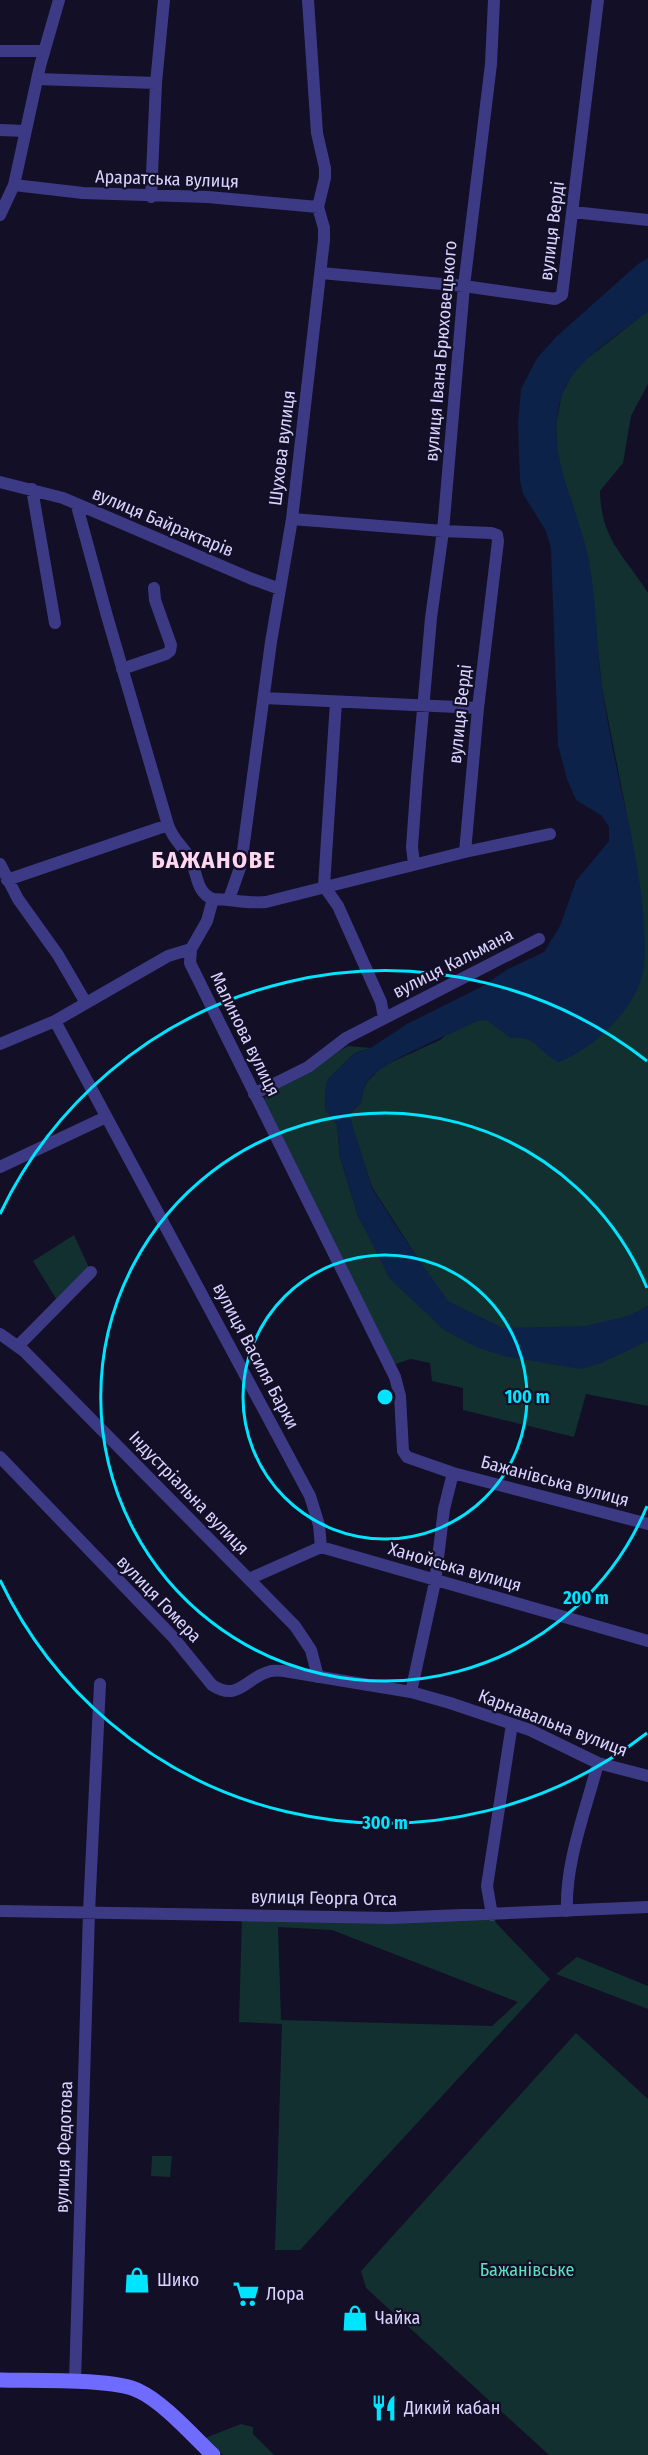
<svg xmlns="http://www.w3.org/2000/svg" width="648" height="2455" font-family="'Fira Sans Condensed',sans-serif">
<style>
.green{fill:#12302f;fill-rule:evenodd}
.water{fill:#0c2248}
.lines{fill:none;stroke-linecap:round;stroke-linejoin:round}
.minor{stroke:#3d3a85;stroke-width:12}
.secondary{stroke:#6f6bff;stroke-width:15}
.ring{fill:none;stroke:#00e5ff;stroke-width:3}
.labels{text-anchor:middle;stroke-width:4.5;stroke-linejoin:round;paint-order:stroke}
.street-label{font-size:18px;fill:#d9d4ff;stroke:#130f26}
.park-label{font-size:18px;fill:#5fe0c0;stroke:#130f26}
.poi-label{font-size:18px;fill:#d9d4ff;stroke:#130f26;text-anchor:start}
.district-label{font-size:24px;font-weight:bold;letter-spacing:1.5px;fill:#ffd6f0;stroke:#130f26}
.centre{fill:#00e5ff;stroke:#130f26;stroke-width:3}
.ring-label{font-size:18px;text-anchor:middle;font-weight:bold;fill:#00e5ff;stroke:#130f26;stroke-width:4.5;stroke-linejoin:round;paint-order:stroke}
</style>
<rect width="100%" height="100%" fill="#130f26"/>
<path class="green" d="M648 311V384L631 416 623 463 600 491C601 540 624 555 648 593V1306L635 1313 648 1317V1406L586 1394 574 1437 463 1410V1388L432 1381 430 1363 411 1359 389 1366 264 1101 267 1092 348 1046 371 1048 355 1053 329 1078 326 1085 325 1109 337 1125 340 1157 358 1216 373 1243 422 1265 372 1187 349 1117 353 1110 361 1103 363 1090 368 1081 383 1066 440 1040 450 1031 517 1006 631 836 602 688 588 557 557 458 556 424 562 394 575 368Z
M74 1235 91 1272 60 1305 33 1261Z
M492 1915 497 1924 550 1979 300 2250H275L282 2024 239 2022 242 1916ZM278 1927 332 1930 518 2002 492 2026 281 2020Z
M577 1957 648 1986V2009L556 1974Z
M576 2033 648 2099V2455H549L366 2288 361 2271Z
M152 2156H172L170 2177 151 2176Z
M241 2424 253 2427V2434L274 2455H223L205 2438Z"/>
<path class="water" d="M648 258V311C620 335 574 359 562 395 543 452 577 502 588 557 597 599 596 644 602 687 609 733 619 780 629 825 638 867 648 926 644 968 637 1008 595 1048 559 1062 535 1051 539 1035 510 1038L488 1021 479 1020C451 1035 384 1059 368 1081 363 1088 362 1095 361 1103L353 1110 350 1117 372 1188 402 1235 448 1301 503 1328 585 1326 628 1316 648 1306V1341L599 1364 580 1369 503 1356 476 1347 444 1330 390 1279 358 1216 340 1157 337 1125 325 1109 326 1085 329 1078 355 1053 369 1049 407 1024 481 987 508 969 544 952 560 926 576 881 609 841V827L602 816 576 800 567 779 558 745 551 549 546 531 523 494 520 480 518 423 521 389 537 358 556 337 638 264Z"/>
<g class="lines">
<path class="minor" d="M0 51H44
M37 79 156 83
M0 130 25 131
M14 185 83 193 208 197 318 207
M151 197 156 83 164 0
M573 212 648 220
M0 215 14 185 40 66 59 0
M321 273 464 286 555 299 562 295 598 0
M0 482 63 498 252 579 280 589
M32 489 55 623
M77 506 107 616 168 825
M292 519 443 531 491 533 497 535 498 541 478 708 465 852
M122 669 166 654 170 651 171 645 155 600 154 588
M264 698 478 708
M336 702 324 886 338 906 381 1002 384 1018
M550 834 465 852 266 902C248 904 231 899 213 899L207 921 191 949 190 963 395 1377 400 1396 403 1451 407 1457 453 1473 648 1524
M0 864 18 899 58 955 86 1003
M414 864 412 847 417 778 431 618 443 531 464 286 491 64 494 0
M7 880 168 825C174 841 181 844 189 857 198 871 195 893 213 899
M229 899 241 865 271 642 292 519 324 240V228L318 207 325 178V168L317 133 308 0
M55 1021 310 1496 319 1525 321 1547 249 1579
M0 1044 55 1021 168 956 191 949
M254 1094 308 1067 346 1038 539 939
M0 1167 106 1117
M0 1334 24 1351 295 1626 311 1650 318 1677
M18 1346 91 1272
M0 1457 173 1637 212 1685C239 1703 247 1676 271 1671 277 1670 284 1671 290 1672L411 1692 450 1703 530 1730 598 1763 648 1776
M321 1547 648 1641
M411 1692 435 1582 444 1509 453 1473
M0 1911 390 1918 648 1907
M567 1911C565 1862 586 1810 598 1763
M492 1915 487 1886 512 1724
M75 2382 89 1912 100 1684"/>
<path class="secondary" d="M0 2380C31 2381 114 2378 139 2391 163 2402 193 2436 213 2455"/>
</g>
<g class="ring">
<circle cx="385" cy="1397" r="142"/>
<path d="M647 1506A284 284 0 1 1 647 1288"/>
<path d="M647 1733A426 426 0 0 1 0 1580M0 1214A426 426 0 0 1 647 1061"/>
</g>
<defs>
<g id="shop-bare" transform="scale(2.07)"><path d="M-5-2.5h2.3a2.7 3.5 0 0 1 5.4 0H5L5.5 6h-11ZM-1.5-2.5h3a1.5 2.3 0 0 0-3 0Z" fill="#00e5ff" stroke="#130f26" stroke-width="2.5" paint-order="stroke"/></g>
<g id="supermarket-bare" transform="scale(2.07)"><path d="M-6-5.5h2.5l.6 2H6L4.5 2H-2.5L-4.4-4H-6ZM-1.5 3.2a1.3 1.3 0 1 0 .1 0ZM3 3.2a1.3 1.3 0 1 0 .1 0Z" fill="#00e5ff" stroke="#130f26" stroke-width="2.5" paint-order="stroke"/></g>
<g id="restaurant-bare" transform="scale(2.07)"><path d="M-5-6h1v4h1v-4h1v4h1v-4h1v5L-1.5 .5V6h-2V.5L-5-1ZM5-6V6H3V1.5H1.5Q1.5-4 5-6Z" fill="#00e5ff" stroke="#130f26" stroke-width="2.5" paint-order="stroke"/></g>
</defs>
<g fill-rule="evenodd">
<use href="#shop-bare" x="137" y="2280"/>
<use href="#supermarket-bare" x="246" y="2294"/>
<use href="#shop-bare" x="355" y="2318"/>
<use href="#restaurant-bare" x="384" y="2408"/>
</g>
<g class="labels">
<g class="street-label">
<text transform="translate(167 179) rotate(2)" y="6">Араратська вулиця</text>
<text transform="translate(552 231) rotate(-83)" y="6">вулиця Верді</text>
<text transform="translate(441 351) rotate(-85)" y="6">вулиця Івана Брюховецького</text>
<text transform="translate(282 448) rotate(-83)" y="6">Шухова вулиця</text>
<text transform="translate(163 522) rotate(23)" y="6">вулиця Байрактарів</text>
<text transform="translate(460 714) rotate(-84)" y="6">вулиця Верді</text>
<text transform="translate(453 963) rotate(-27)" y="6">вулиця Кальмана</text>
<text transform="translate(245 1034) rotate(64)" y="6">Малинова вулиця</text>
<text transform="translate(256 1356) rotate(62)" y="6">вулиця Василя Барки</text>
<text transform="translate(555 1481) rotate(15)" y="6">Бажанівська вулиця</text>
<text transform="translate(189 1493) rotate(46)" y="6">Індустріальна вулиця</text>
<text transform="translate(455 1567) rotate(16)" y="6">Ханойська вулиця</text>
<text transform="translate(159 1599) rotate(46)" y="6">вулиця Гомера</text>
<text transform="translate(553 1723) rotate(21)" y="6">Карнавальна вулиця</text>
<text transform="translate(324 1898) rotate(1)" y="6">вулиця Георга Отса</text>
<text transform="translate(64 2147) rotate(-88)" y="6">вулиця Федотова</text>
</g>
<g class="park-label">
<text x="527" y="2276">Бажанівське</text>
</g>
<g class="poi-label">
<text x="157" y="2286">Шико</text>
<text x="266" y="2300">Лора</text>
<text x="375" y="2324">Чайка</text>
<text x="404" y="2414">Дикий кабан</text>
</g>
<g class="district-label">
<text x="214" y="868">БАЖАНОВЕ</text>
</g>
</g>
<circle cx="385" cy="1397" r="9" class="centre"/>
<g class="ring-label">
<text x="527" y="1403">100 m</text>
<text x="586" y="1604">200 m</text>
<text x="385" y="1829">300 m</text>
</g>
</svg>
